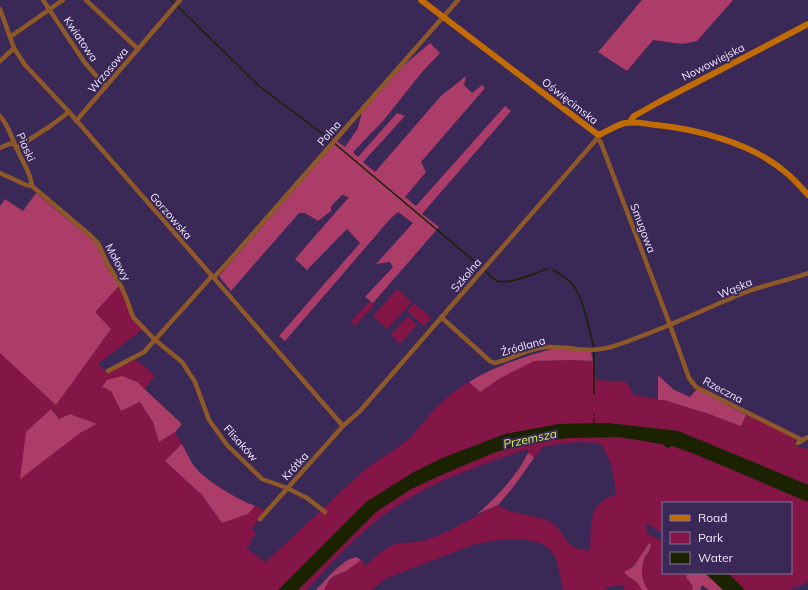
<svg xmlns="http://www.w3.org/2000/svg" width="808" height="590" font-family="Mulish,sans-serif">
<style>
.green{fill:#831647;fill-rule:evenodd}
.forest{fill:#ac3d68}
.water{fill:#1b2200}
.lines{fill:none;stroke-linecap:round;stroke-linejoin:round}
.stream{stroke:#1b2200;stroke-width:1.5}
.street{stroke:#8e5929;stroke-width:4.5}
.secondary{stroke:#c06b04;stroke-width:6}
.labels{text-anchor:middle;stroke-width:4;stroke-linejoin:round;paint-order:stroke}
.street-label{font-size:11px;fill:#eee7ff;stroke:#3a2856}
.water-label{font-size:12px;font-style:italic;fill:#d1ef54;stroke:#3a2856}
</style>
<rect width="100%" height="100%" fill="#3a2856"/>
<path class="green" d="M119 286 124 295 131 318 143 329 98 364 106 372 136 360 148 369 155 376 144 390 137 382 111 391 121 411 140 401 153 422 159 442 175 432 182 444 165 461 202 495 222 523 248 514 255 506 265 510 252 529 256 533 247 549 266 562 364 470 408 440 433 411 453 392 469 382 480 392 499 379 534 361 573 360 593 361 596 380 626 382 634 395 664 400 709 414 741 425 746 415 796 438 794 442 798 447 808 449V485L746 459 678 431 607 423 559 424 505 434 440 459 414 472 366 502 278 590H0V353L56 404 111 329 95 312ZM52 409 59 419 70 414 97 424 80 433 26 432Z
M397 289 412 302 387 329 373 316Z
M370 301 374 305 355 326 350 322Z
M414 303 431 318 424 326 407 311Z
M408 316 417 325 400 344 391 335Z
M619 437 662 444 668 448 672 446 695 454 808 502V582L789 590H745L728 573H791V503H663V534L646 523 647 533 663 541V573H688L686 577 693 586 692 590H648C640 576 641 570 645 556L648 553 651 545 648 544 636 563 629 569 630 578 638 582 642 590H622L625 585C618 585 612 587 605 587L607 590H563C560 578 559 562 552 552 538 532 489 540 470 546L387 578 371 590H324L329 580 334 576 346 571 361 560 366 566C376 556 386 545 401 543 410 542 418 543 426 540 451 532 474 516 498 505 509 514 534 514 549 521 560 526 563 539 572 546 577 550 585 550 590 551 592 526 586 503 616 495 614 478 612 456 599 443L576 442 545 446 542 448 534 458 531 454 528 453V449C482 464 436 480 395 507 362 529 335 560 308 588V590H298L376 512 411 489 441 475 493 453 530 442 569 438Z"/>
<path class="forest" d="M642 0H733L697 41 682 44 653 40 627 71 598 52Z
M430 43 440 53 422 72 383 121 353 152 358 157 397 113 405 116 363 162 375 172 441 96 466 76 464 85 472 93 482 85 485 88 421 162 426 172 405 197 416 206 505 106 511 111 422 214 439 227 373 303 365 297 393 267 390 262 376 264 413 223 398 212 390 219 285 341 279 336 360 243 347 229 307 270 295 259 349 197 342 195 331 206V211L318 221 305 213H299L231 291 219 276 337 141 345 147 358 128 362 112 403 66Z
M36 193 97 244 104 262 119 286 95 312 111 329 56 405 0 353V206L5 199 23 211Z
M556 348 591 352 593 361 573 360 534 361 499 379 480 392 469 382C496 365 526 356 556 348Z
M658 375 674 390 690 397 697 389 746 415 741 426 709 414 664 400H658Z
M122 376 137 382 182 424 175 432 159 442 153 422 140 402 121 411 111 391 102 387 107 380Z
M51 409 59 419 70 414 97 424 80 433 20 479 26 432Z
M182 444C186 451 189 459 194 466 206 481 237 499 255 506L248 514 222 523 202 495 165 461Z
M528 453 531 454 534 458 514 486 498 505 477 514C497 497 516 477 528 453Z
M649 543 651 545 648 553 645 556C641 570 640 577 648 590H642C636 578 630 580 624 572L634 566Z
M356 557 361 560 346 571 334 576 329 580 324 590H316C327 579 340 561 356 557Z
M688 573H705L723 590H709L702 585 700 590H692L693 586 686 577Z"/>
<path class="water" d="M607 423 678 431 746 459 808 485V502L695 454 672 446 668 448 662 444 619 437 569 438 530 442 493 453 441 475 411 489 376 512 298 590H278L366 502 414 472 440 459 505 434 559 424Z
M705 573H728L745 590H723Z"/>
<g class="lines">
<path class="stream" d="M171 0 259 86 331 140
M334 143 480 266
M553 270C559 273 569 280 573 285 584 299 589 331 594 348
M485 271C489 274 493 279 497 281 509 285 535 273 547 269
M594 394V352
M594 414V415
M594 419V425"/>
<path class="street" d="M43 0 85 63 106 87
M0 9 14 48 25 65 69 112 343 426
M10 37 63 0
M138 49 180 0
M0 61 14 48
M0 116C9 126 11 137 17 149 22 161 31 173 32 186
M76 121 138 49 86 0
M598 138 601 143 670 325 689 378 696 387 802 440
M0 148 9 144H14
M16 148 49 127 69 112
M0 173 26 185 32 186
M32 186 91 236 98 243 107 263 121 286 127 300 133 317 155 340 182 362 195 382 209 420 227 445 262 479 287 488 307 498 325 512
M214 277 229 261 458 0
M441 317 490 361 495 363C512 359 530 347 548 347 571 346 587 354 611 347 656 333 698 312 741 294 763 285 786 281 808 273
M108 371 144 352 212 276
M798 443 808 437
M260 519 343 426 360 411 601 134"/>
<path class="secondary" d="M421 0 597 134H601C609 130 617 125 625 123 635 121 646 124 656 125 698 129 752 144 784 171 793 178 801 187 808 195
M630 122 634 116 659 102 808 24"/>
</g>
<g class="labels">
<g class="street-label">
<text transform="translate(81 39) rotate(56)" y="4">Kwiatowa</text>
<text transform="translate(713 62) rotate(-27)" y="4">Nowowiejska</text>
<text transform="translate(108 70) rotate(-50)" y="4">Wrzosowa</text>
<text transform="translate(570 101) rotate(38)" y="4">Oświęcimska</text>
<text transform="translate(329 133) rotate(-49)" y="4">Polna</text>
<text transform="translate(26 147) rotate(66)" y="4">Piaski</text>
<text transform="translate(171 216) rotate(49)" y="4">Gorzowska</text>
<text transform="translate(643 228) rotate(69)" y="4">Smugowa</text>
<text transform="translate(118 262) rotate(62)" y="4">Mołowy</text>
<text transform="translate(466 275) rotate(-49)" y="4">Szkolna</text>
<text transform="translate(735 288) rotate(-23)" y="4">Wąska</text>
<text transform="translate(523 346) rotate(-16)" y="4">Źródlana</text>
<text transform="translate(723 390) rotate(28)" y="4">Rzeczna</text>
<text transform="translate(241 443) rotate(48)" y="4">Flisaków</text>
<text transform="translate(295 466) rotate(-48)" y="4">Krótka</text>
</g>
<g class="water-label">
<text transform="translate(530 439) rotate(-12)" y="4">Przemsza</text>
</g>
</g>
<rect x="662" y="502" width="130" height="72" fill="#3a2856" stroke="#82749a"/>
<rect x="670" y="515" width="20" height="6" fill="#c06b04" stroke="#82749a"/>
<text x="698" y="522" font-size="12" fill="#eee7ff">Road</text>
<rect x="670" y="532" width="20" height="12" fill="#831647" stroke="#82749a"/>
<text x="698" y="542" font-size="12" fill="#eee7ff">Park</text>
<rect x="670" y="552" width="20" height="12" fill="#1b2200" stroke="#82749a"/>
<text x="698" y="562" font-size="12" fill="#eee7ff">Water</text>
</svg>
